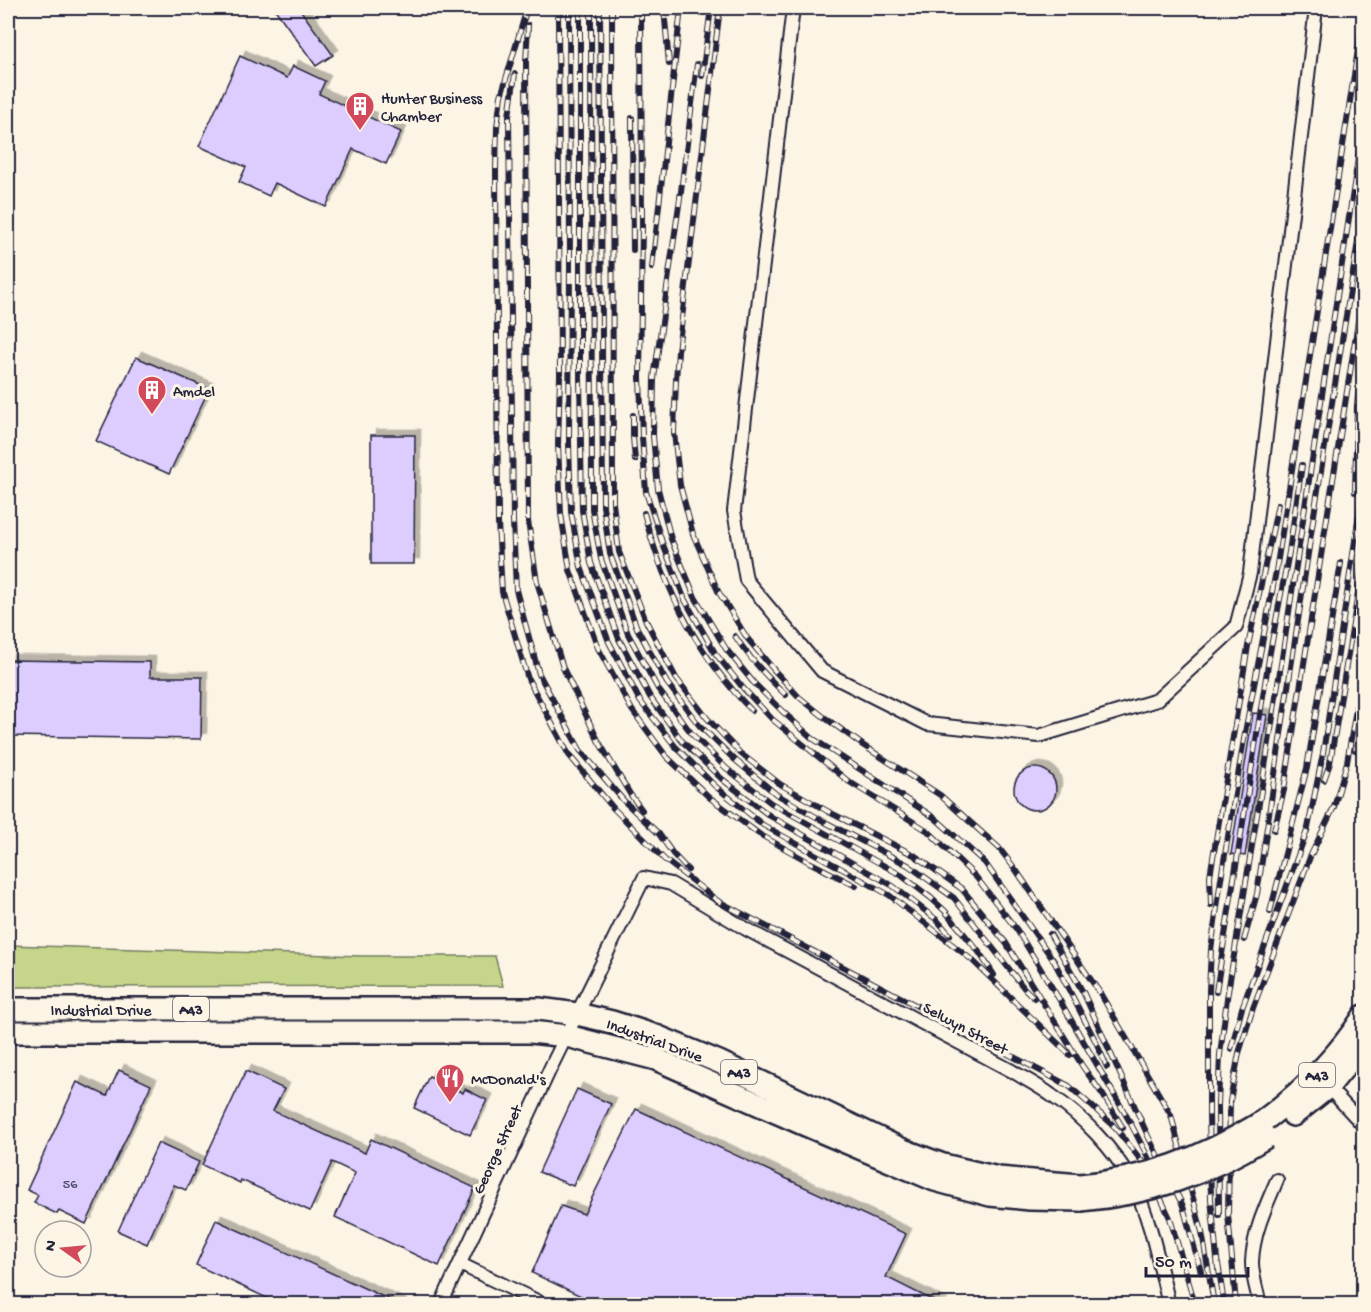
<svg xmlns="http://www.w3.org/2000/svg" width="1371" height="1312" font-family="'Gochi Hand',sans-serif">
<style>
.green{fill:#c5d68a;stroke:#747c62;stroke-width:1.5}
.building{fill:#ddcdff;stroke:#22223b;stroke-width:1.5;filter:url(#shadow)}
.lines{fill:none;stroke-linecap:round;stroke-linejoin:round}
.minor-casing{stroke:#22223b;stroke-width:16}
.trunk-casing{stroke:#22223b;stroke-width:26}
.minor{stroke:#fcf5e5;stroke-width:12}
.trunk{stroke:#fcf5e5;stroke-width:21}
.rail-casing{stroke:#22223b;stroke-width:6}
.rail{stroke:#fcf5e5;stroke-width:4;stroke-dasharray:11;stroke-linecap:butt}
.trunk-bridge-casing{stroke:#22223b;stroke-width:26;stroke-linecap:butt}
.trunk-bridge{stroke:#fcf5e5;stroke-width:21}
.labels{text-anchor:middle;stroke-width:6;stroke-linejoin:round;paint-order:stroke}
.number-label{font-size:14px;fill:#514d6c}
.shield{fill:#fcf5e5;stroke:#63616e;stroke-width:1.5}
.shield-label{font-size:15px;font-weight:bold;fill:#22223b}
.poi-label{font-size:16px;fill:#22223b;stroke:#fcf5e5;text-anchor:start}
.street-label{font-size:16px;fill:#22223b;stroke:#fcf5e5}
</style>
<defs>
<filter id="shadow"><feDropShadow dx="5.5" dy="-5.5" stdDeviation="0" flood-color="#0004"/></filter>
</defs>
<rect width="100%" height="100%" fill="#fcf5e5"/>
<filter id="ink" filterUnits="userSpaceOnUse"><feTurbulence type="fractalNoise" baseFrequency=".0167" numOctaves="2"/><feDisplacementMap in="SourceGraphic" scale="12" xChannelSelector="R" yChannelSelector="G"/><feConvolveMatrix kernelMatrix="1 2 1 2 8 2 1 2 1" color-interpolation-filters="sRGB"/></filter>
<g filter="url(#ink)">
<path class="green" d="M8 945 363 956H495L503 986 8 987Z"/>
<path class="building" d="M274 8H299L333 55 316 66Z
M240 56 287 78 293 66 325 81 319 94 401 132 386 164 353 149 326 207 275 183 269 196 239 182 246 167 199 146Z
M136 357 209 389 169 474 96 441Z
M371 435H415L414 564H371Z
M8 660 150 662V677H202L201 739 8 736Z
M1253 713 1267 715 1245 856 1231 854Z
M1014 789a21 21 0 1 1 42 0a21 21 0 1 1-42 0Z
M119 1070 151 1085 86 1224 59 1211 57 1214 34 1203 38 1195 27 1190 77 1082 107 1096Z
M246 1071 284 1089 273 1111 365 1153 371 1139 475 1188 439 1266 335 1217 355 1173 332 1162 310 1211 241 1180 240 1183 202 1165Z
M429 1076 463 1093 465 1089 487 1100 470 1135 414 1108Z
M577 1089 611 1104 573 1186 539 1172Z
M636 1109 906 1234 886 1277 942 1305H600L532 1273 561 1206 584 1214Z
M158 1143 199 1162 186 1190 174 1185 147 1244 118 1231Z
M216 1220 401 1305H282L196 1265Z"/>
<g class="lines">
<g class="minor-casing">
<path id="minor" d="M793 8 734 511 746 580 822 671 927 724 1039 736 1157 700 1236 627 1250 573 1316 8
M1328 1087 1364 1126
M460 1264 543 1304
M441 1304 550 1069 644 878 671 884 746 929 1012 1071C1025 1079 1039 1086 1051 1095 1083 1117 1113 1148 1132 1182 1151 1218 1159 1265 1169 1304
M1260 1304C1257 1291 1252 1276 1252 1262 1253 1233 1266 1206 1277 1180"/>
</g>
<g class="trunk-casing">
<path id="trunk" d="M8 1009H539L577 1014 612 1022 656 1036 719 1062 903 1150 943 1165 998 1178 1080 1185
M8 1032H531L567 1036 656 1059 801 1123 935 1180 990 1195 1030 1199 1081 1200
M1293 1115 1328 1087 1364 1043
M1259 1124C1300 1094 1336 1060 1364 1016"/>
</g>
<use href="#minor" class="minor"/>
<use href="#trunk" class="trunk"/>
<g class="rail-casing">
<path id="rail" d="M527 8 501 96 497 127 496 170 498 523 502 592 528 679 569 755 614 809 665 860 718 901 1069 1086 1112 1124 1145 1165 1170 1218 1195 1304
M558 8 560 376 558 445 561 514 570 570 598 648 632 710 666 756 709 797 759 834 809 862 856 886
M569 8 570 263 569 442 571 512 581 567 609 642 640 701 675 746 715 786 763 825 889 895 972 960 1070 1055
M580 8V377L582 510 591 563 619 639 650 697 682 741 722 779 770 816 893 886 937 920 950 935
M591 8 592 509 601 559 628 634 658 689 692 734 726 768 771 803 901 875 931 898 945 911 979 952 994 975
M600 8 603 506 610 554 637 628 667 683 699 725 734 759 776 794 825 822 908 865 954 898 1024 988 1034 998
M612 8 613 503 619 552 646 621 676 678 707 718 740 753 780 784 829 812 914 855 962 889 1006 943 1083 1067 1103 1095 1123 1128
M641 8 642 225 640 377 642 437 646 492 662 542 685 600 715 653 743 688 772 719 848 781 928 831 976 877 1017 930 1059 999 1130 1122 1152 1165
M664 8 669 64
M720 8 678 351 676 380 674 433 680 485 693 534 718 591 747 638 774 670 799 697 824 717 864 746 940 795 999 848 1016 870 1100 993 1171 1115 1202 1232 1214 1304
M528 25 526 62 528 521 537 582 563 668 599 742 630 794 642 810
M697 64 681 191 654 378 653 436 658 489 671 539 695 597 726 649 753 682 782 711 812 738 935 818 985 863 1054 961 1096 1042 1107 1067
M515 74 509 116 513 521 516 590 539 674 580 750 624 801 659 834 673 854 688 870
M702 76 711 8
M632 118 633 250
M652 268 681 8
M633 415V437L635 460
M1355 492 1357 404 1364 361
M644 513C664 589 697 655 752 711
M735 636C749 658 767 677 786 695
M1355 750 1364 728
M1324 780 1330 763 1364 557
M1274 830 1284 790 1364 284
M1211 905 1210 876 1248 646 1278 504
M1270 912 1307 768 1341 563
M1050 934 1084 994 1148 1136 1183 1206 1201 1272
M1244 940 1257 894 1312 527 1364 204
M1216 992 1270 652 1289 552 1302 465
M1231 1049 1242 1008 1308 828 1323 753 1364 481
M1219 1215 1218 1105 1220 1055 1227 998 1271 730 1364 119
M1218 1263 1224 1304
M1218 1269 1211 1199 1209 1115V990L1211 950 1221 879 1246 727 1276 571 1364 12
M1236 1304 1228 1214 1230 1101 1239 1053 1253 1008 1310 857 1334 807 1347 762 1364 662"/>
</g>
<use href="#rail" class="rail"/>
<g class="trunk-bridge-casing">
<path id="trunk-bridge" d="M1080 1185C1148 1179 1201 1159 1259 1124
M1081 1200C1150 1194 1207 1174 1266 1137"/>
</g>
<use href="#trunk-bridge" class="trunk-bridge"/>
</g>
</g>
<defs>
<g id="building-pin" transform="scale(1.5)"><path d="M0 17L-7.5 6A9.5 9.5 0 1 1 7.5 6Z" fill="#d1495b" stroke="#fcf5e5"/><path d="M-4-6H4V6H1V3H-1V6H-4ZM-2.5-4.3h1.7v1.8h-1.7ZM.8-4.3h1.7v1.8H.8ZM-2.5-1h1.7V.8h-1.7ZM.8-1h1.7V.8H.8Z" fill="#fff"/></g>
<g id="restaurant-pin" transform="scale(1.5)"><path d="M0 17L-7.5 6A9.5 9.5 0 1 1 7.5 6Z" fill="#d1495b" stroke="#fcf5e5"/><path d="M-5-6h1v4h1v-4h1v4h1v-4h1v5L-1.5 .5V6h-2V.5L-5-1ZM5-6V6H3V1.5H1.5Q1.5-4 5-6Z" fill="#fff"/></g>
</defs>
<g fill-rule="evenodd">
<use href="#building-pin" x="360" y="106"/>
<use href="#building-pin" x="152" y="390"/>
<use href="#restaurant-pin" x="450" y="1078"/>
</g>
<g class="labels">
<g class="number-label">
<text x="70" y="1188">56</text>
</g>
<g class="shield">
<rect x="173" y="997" width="36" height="24" rx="4.5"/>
<rect x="721" y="1060" width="36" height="24" rx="4.5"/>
<rect x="1299" y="1063" width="36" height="24" rx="4.5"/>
</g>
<g class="shield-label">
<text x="191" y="1014">A43</text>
<text x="739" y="1077">A43</text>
<text x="1317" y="1080">A43</text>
</g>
<g class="poi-label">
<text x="381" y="103">Hunter Business<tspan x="381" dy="18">Chamber</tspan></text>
<text x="173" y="396">Amdel</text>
<text x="471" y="1084">McDonald's</text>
</g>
<g class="street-label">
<text x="101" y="1015">Industrial Drive</text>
<text transform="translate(966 1027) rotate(28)" y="6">Selwyn Street</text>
<text transform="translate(655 1039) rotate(20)" y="6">Industrial Drive</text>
<text transform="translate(496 1149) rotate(-65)" y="6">George Street</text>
</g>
</g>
<rect width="1371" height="1312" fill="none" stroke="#fcf5e5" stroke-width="30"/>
<rect x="15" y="15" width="1341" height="1282" fill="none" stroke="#22223b" stroke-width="2" filter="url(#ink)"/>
<g transform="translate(63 1249) rotate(285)"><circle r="28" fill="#fcf5e5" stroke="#a5a1a1" stroke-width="1.5"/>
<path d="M0-4.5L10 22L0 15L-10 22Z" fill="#d1495b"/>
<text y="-9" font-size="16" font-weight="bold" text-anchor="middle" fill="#22223b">N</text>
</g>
<path d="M1146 1267v9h102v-9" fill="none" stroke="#22223b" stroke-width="3"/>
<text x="1155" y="1267" font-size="18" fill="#22223b" stroke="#fcf5e5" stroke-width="4.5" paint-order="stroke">50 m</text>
</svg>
